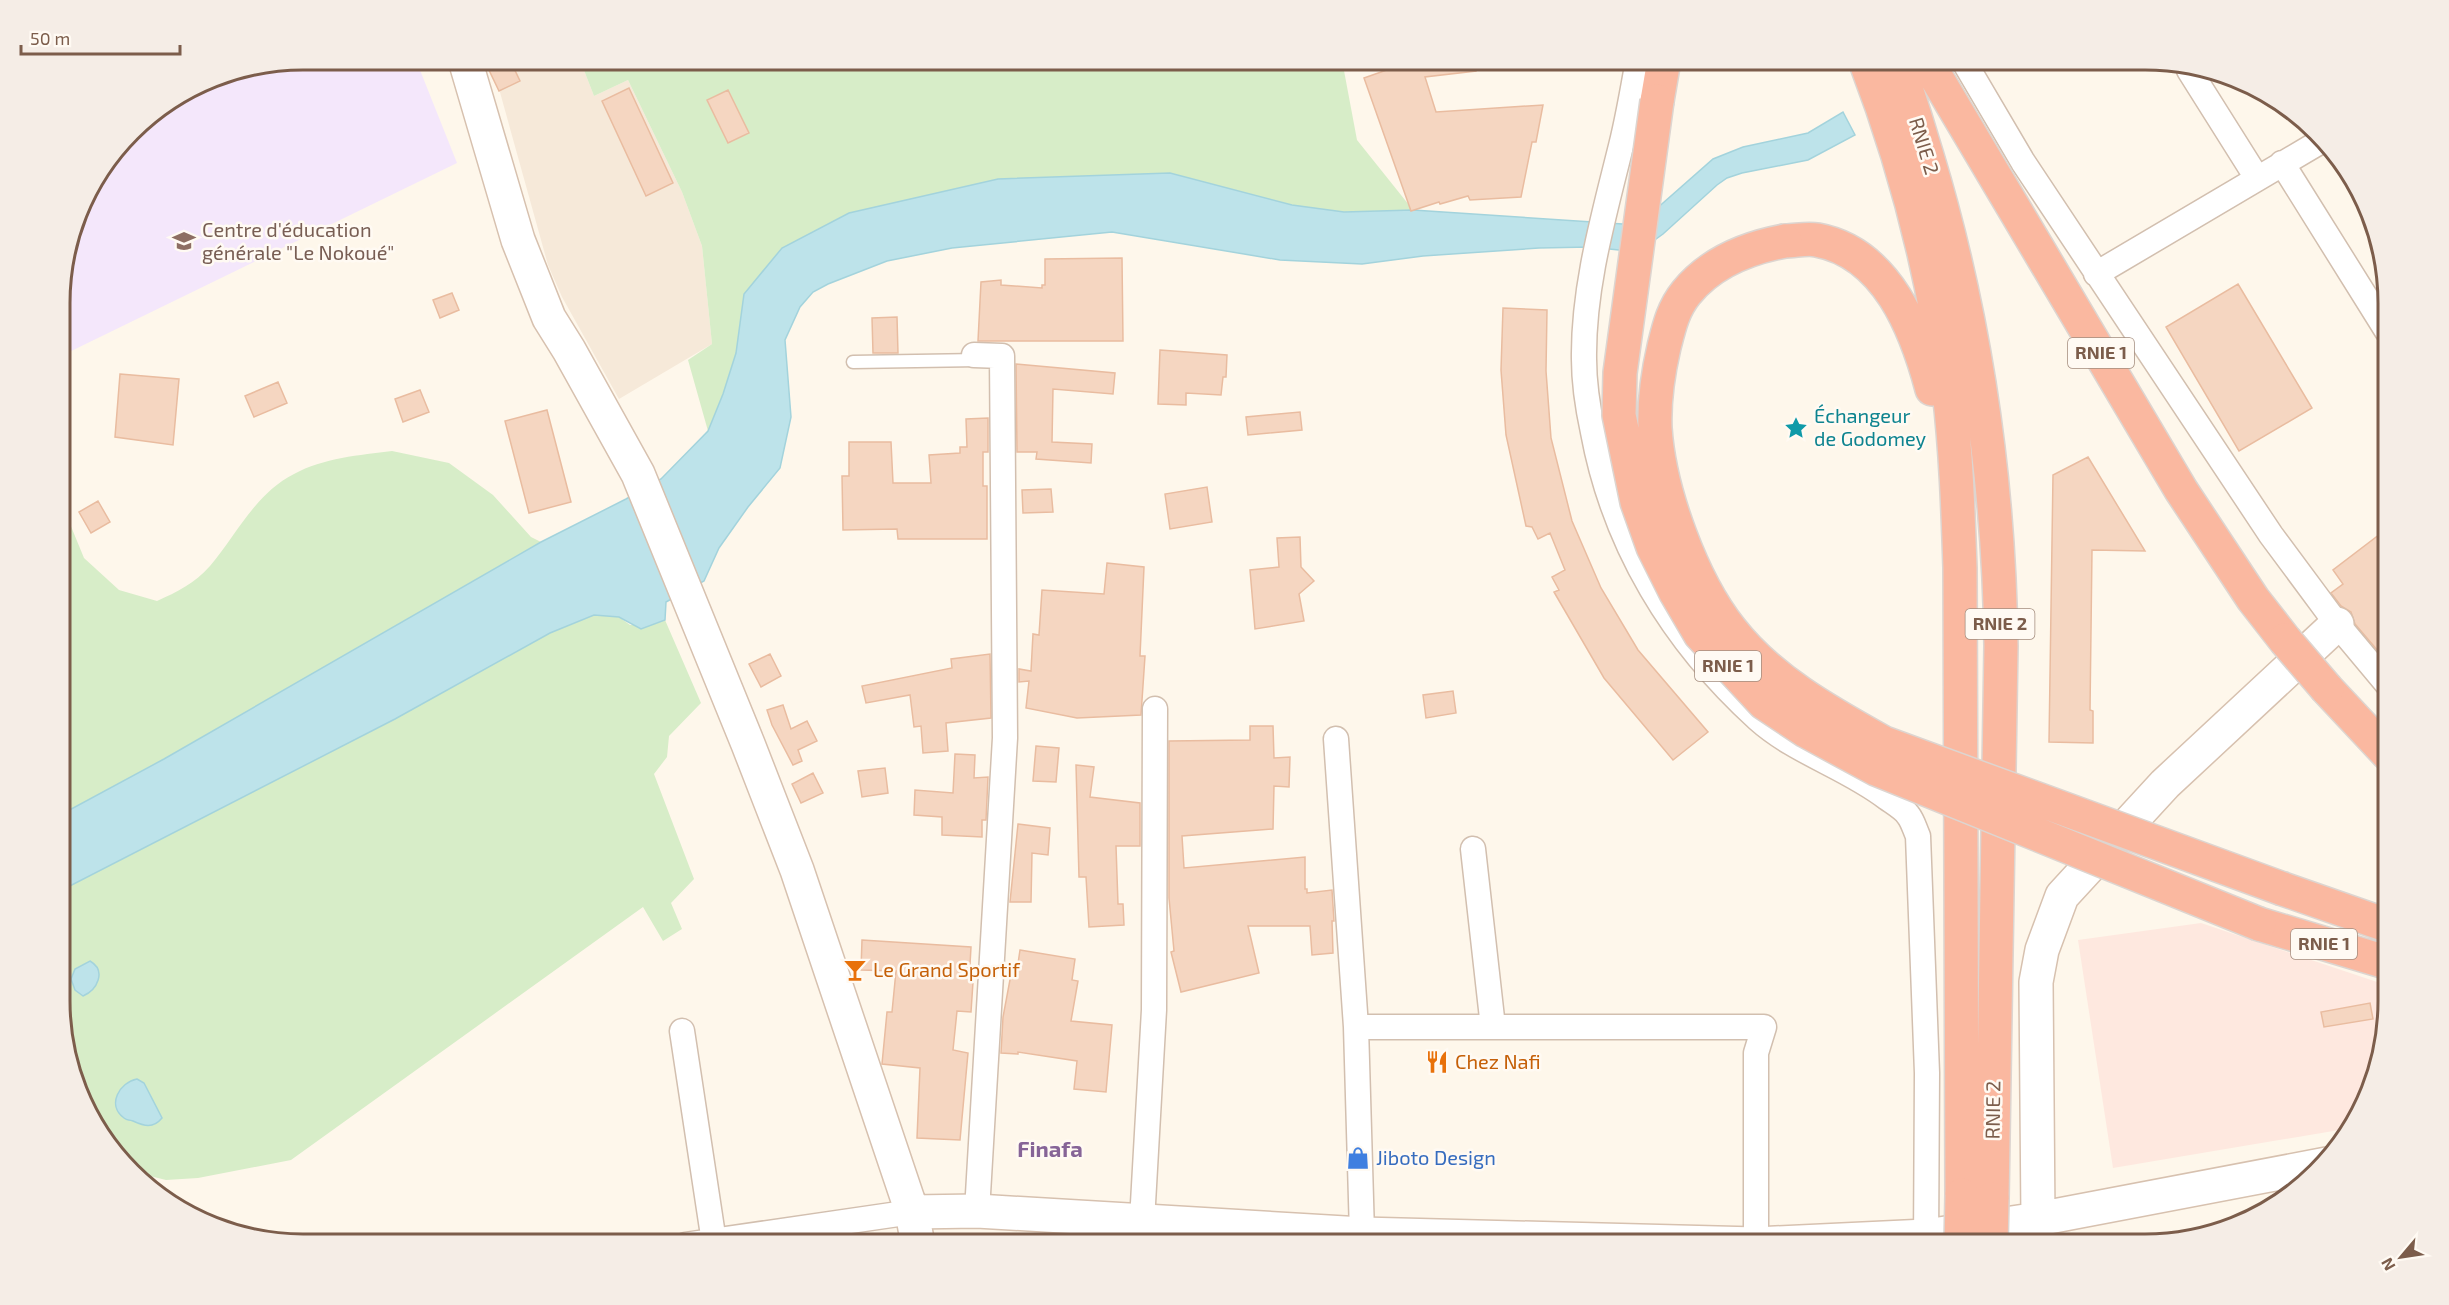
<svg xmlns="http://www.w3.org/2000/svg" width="2449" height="1305" font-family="'Exo 2',sans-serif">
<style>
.residential{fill:#f6e9d9}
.commercial{fill:#fee8df}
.education{fill:#f4e7fb}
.green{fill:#d7edc8}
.water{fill:#bde3ea;stroke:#a3d3dc;stroke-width:1.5}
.building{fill:#f5d6c1;stroke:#e9bca0;stroke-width:1.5}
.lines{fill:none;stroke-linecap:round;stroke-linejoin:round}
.lane-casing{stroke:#d2bfaf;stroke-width:15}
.street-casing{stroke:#d2bfaf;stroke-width:27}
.secondary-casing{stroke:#d7c1af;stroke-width:36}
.highway-casing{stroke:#ddd5d0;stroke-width:36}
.lane{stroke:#fff;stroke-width:12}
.street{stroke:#fff;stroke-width:24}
.secondary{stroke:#fff;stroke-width:33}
.highway{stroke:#fab8a0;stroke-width:33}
.highway-bridge-casing{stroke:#ddd5d0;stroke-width:36;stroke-linecap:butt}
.highway-bridge{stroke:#fab8a0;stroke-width:33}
.labels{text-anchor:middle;stroke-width:5;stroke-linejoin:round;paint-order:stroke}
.shield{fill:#fffaf3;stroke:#a38c7d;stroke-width:1.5}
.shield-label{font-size:18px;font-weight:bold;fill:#7c5d4b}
.street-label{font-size:20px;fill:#7c5d4b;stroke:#fffaf3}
.education-label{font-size:20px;fill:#785e54;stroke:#fffaf3;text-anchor:start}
.culture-label{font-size:20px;fill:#0d838f;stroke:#fffaf3;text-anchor:start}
.food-label{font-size:20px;fill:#c56008;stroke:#fffaf3;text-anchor:start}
.shop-label{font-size:20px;fill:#366cbe;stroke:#fffaf3;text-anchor:start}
.quarter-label{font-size:22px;font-weight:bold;fill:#866497;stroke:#fffaf3}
.rim{fill:none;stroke:#7c5d4b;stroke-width:3}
</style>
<rect width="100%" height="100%" fill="#fef7eb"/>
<path class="residential" d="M491 60H580L594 96 628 80 682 192 702 246 712 344 619 399 562 297 548 265Z"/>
<path class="commercial" d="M2201 923 2389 986V1002L2364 1110 2351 1128 2113 1168 2078 940Z"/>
<path class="education" d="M303 60H416L457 163 61 356V287L85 195 143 121 211 78Z"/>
<path class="green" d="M580 60H1342L1357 140 1413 210 1344 212 1292 205 1170 173 744 294 736 353 723 394 708 431 688 360 712 344 702 246 682 192 628 80 594 96Z
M392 451 449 463 493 495 531 537 541 542 164 759 62 814 61 502 84 558 119 590 157 601C177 592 195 583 210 566 237 534 255 494 294 474 323 458 360 455 392 451Z
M594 615 619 617 630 625 655 624 665 620 701 703 669 736 667 757 654 774 694 879 671 903 682 929 663 941 643 907 291 1160 198 1178 166 1180 138 1173 110 1150 78 1094 62 1034V890L395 719 550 633Z"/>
<path class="water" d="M1843 112 1855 135 1808 160 1742 173 1727 178 1717 185 1663 234 1638 252 1590 247 1539 248 1423 256 1362 264 1280 260 1112 232 952 248 887 261 828 284 813 292 800 307 785 340 791 417 780 468 748 507 719 548 704 581 666 602 665 620 641 629 619 617 594 615 550 633 395 719 62 890V814L164 759 541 542 626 499 661 479 708 431 723 394 736 353 744 294 782 248 849 213 998 179 1170 173 1292 205 1344 212 1413 210 1638 225 1713 159 1743 147 1808 133Z
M90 961C107 971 97 990 83 996L75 990 71 979 75 969Z
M137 1079 144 1083 162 1118C153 1129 144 1126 133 1121 128 1119 128 1121 124 1118 106 1105 120 1082 137 1079Z"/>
<path class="building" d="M504 60H510L520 81 499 91 488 68Z
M1415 60H1476V71L1425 77 1436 112 1543 105 1536 142H1532L1521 197 1470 200 1468 196 1440 204 1439 202 1411 211 1364 78Z
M629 88 673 183 646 196 602 101Z
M728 90 749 133 728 143 707 100Z
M1122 258 1123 341H978L981 282 1001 280V285L1042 288V285H1045V259Z
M2238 284 2312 408 2239 451 2166 327Z
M452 293 459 310 440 318 433 300Z
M1503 308 1547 310 1546 371 1551 438 1572 521 1601 588 1638 650 1708 732 1673 760 1604 678 1554 592 1559 590 1552 577 1565 570 1550 533 1538 539 1532 527 1526 526 1506 435 1501 370Z
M897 317 898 353H873L872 318Z
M1160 350 1227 355 1226 377H1223L1221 395 1186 393V405L1158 404Z
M1016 364 1115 373 1113 394 1053 389 1052 442 1092 444 1091 463 1036 459 1037 452H1017Z
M120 374 179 379 173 445 115 437Z
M278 382 287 403 254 417 245 396Z
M420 390 429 412 403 422 395 399Z
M547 410 571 502 529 513 505 421Z
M1300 412 1302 430 1248 435 1246 417Z
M988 418V452H983V486H987V539H898L897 529 843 530 842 476H849V442H891L893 483H931L929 455 960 453V447H967L966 419Z
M2088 457 2145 551 2092 550 2090 710 2093 711V743L2049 742 2053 475Z
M1207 487 1212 522 1170 529 1165 494Z
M1051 489 1053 512 1023 513 1022 490Z
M98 501 110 522 91 533 79 512Z
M2388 528V644L2378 651 2355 624 2351 612 2341 606 2331 593 2343 584 2333 570Z
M1300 537 1301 567 1314 581 1299 594 1304 621 1255 629 1250 570 1279 567 1277 538Z
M1107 563 1144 567 1140 656H1145L1141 715 1077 718 1026 708 1029 681 1019 682V669L1031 671 1033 634 1039 635 1042 590 1104 594Z
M770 654 781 676 761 687 749 664Z
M990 654 991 718 946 723 948 751 923 753 921 726 914 727 910 695 866 703 862 686 952 668 951 659Z
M1453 691 1456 713 1426 718 1423 695Z
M783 705 791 729 807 721 817 741 798 750 802 761 793 765 772 725 767 710Z
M1250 726H1273L1274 758 1290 757 1289 787 1274 786 1273 829 1182 836 1184 868 1305 857V889H1307V893L1332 890 1334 921H1332L1333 953 1312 955 1310 926H1248L1259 973 1181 992 1171 952 1174 951 1169 898V741L1250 740Z
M1036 746 1059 748 1056 782 1033 781Z
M955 754 975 755 974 778 988 777 986 820H982V837L942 835V817L914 815 915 790 953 793Z
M1076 765 1094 767 1090 797 1140 803V846H1116L1118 904H1123L1124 925 1089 927 1086 877H1079Z
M885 768 888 793 862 797 858 771Z
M813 773 823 793 801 803 792 784Z
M1018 824 1050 828 1048 855 1032 853 1031 902H1010Z
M862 940 971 947 969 982H973L971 1012 957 1011 953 1050 968 1053 960 1140 917 1138 920 1068 882 1064 887 1012H892L896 971 861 970Z
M1020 950 1075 959 1072 980 1078 981 1071 1021 1112 1025 1106 1092 1074 1089 1077 1061 1018 1052V1054L1001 1053 1003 1017 1012 969 1017 970Z
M2370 1003 2373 1019 2324 1027 2321 1012Z"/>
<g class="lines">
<g class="lane-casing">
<path id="lane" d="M853 362 979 360"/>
</g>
<g class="street-casing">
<path id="street" d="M1638 60C1633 89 1628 118 1621 146 1604 215 1583 287 1584 359 1584 383 1588 409 1593 432 1614 545 1673 642 1758 719 1796 753 1847 767 1887 798 1894 803 1904 809 1908 815 1913 821 1915 830 1918 836L1927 1073 1926 1245
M1963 60 2023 162 2271 535 2337 624 2388 685
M2189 70 2257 178
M2282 163 2387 331
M2096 274 2323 140
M974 355 1002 356 1005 738 977 1211
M1336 739 1356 1027 1362 1234
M1473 849 1493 1027
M1356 1027H1764L1756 1053V1244
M682 1031 714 1242
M1142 1221 1154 1010 1155 709
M685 1245 912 1212
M2037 1245 2038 1219"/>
</g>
<g class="secondary-casing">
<path id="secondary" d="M465 60 518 240 549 318 569 350 638 474 748 744 797 870 912 1212 918 1245
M912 1212 977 1211 1362 1234 1756 1244 1926 1236 2038 1219 2327 1164
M2038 1219 2036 982 2042 950 2062 896 2165 784 2337 624"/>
</g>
<g class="highway-casing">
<path id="highway" d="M1865 60C1906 167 1934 278 1949 391 1956 450 1958 509 1960 568L1962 1195
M1896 60C1908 91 1917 124 1927 156 1975 315 1999 479 2001 646L1992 1199
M1926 60 2181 490 2253 599 2285 640
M1657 101 1664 60
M1785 241C1795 241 1807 238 1817 240 1887 253 1916 329 1932 389
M2327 689 2388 754
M2283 889 2389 926
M2259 924 2389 963"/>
</g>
<use href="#lane" class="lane"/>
<use href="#street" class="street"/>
<use href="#secondary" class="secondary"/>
<use href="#highway" class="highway"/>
<g class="highway-bridge-casing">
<path id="highway-bridge" d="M1657 101 1620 373 1619 415 1637 502 1653 547 1676 593 1700 634 1764 703 1806 731 1876 769 2259 924
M1785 241C1747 248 1711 262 1686 293 1673 309 1669 327 1664 347 1658 373 1654 401 1655 428 1659 491 1692 581 1731 630 1770 680 1830 713 1884 743L2283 889
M2285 640 2327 689
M1961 1245 1962 1195
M1991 1245 1992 1199"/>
</g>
<use href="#highway-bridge" class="highway-bridge"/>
</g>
<defs>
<g id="university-bare" transform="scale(1.8)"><path d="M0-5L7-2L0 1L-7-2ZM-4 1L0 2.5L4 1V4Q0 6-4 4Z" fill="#8d6e63" stroke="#fffaf3" stroke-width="2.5" paint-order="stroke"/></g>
<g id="sight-bare" transform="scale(1.8)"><path d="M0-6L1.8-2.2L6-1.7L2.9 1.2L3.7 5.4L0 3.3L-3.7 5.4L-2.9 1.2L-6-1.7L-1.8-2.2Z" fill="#0f9aa8" stroke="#fffaf3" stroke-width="2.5" paint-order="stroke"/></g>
<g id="bar-bare" transform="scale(1.8)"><path d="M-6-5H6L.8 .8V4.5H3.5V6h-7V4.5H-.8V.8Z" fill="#e8710a" stroke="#fffaf3" stroke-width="2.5" paint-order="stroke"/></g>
<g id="restaurant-bare" transform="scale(1.8)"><path d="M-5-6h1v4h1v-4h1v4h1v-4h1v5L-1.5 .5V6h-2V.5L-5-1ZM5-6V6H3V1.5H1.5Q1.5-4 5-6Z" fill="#e8710a" stroke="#fffaf3" stroke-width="2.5" paint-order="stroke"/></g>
<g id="shop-bare" transform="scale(1.8)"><path d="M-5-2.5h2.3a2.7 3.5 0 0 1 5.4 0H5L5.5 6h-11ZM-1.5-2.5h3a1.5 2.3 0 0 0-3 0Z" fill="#3f7fe0" stroke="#fffaf3" stroke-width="2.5" paint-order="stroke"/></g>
</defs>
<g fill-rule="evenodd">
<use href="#university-bare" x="184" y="241"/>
<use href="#sight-bare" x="1796" y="428"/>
<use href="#bar-bare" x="855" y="970"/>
<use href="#restaurant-bare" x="1437" y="1062"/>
<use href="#shop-bare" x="1358" y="1158"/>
</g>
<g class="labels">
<g class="shield">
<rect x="2068" y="338" width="66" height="30" rx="4.5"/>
<rect x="1965.5" y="609" width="69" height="30" rx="4.5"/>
<rect x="1695" y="651" width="66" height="30" rx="4.5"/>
<rect x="2291" y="929" width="66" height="30" rx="4.5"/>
</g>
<g class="shield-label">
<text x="2101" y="359">RNIE 1</text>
<text x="2000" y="630">RNIE 2</text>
<text x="1728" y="672">RNIE 1</text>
<text x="2324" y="950">RNIE 1</text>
</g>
<g class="street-label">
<text transform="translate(1924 146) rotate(73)" y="7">RNIE 2</text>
<text transform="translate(1993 1110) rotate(-89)" y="7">RNIE 2</text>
</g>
<g class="education-label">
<text x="202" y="237">Centre d'éducation<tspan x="202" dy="23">générale "Le Nokoué"</tspan></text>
</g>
<g class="culture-label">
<text x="1814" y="423">Échangeur<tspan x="1814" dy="23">de Godomey</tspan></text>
</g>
<g class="food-label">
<text x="873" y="977">Le Grand Sportif</text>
<text x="1455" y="1069">Chez Nafi</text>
</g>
<g class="shop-label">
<text x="1376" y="1165">Jiboto Design</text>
</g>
<g class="quarter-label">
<text x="1050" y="1157">Finafa</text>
</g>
</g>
<path d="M0 0H2449V1305H0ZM303 70H2145A233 233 0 0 1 2378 303V1001A233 233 0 0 1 2145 1234H303A233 233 0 0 1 70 1001V303A233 233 0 0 1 303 70Z" fill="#f5ede6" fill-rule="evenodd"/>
<path class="rim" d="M303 70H2145A233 233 0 0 1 2378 303V1001A233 233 0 0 1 2145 1234H303A233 233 0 0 1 70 1001V303A233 233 0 0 1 303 70Z"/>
<g transform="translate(2401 1257) rotate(241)" stroke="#fffaf3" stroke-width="4.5" paint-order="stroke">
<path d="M0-4.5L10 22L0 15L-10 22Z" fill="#7c5d4b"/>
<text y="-9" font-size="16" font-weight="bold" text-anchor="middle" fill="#7c5d4b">N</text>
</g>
<path d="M21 45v9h159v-9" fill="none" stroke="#7c5d4b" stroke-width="3"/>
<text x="30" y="45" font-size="18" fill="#7c5d4b" stroke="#fffaf3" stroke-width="4.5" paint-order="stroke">50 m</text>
</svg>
